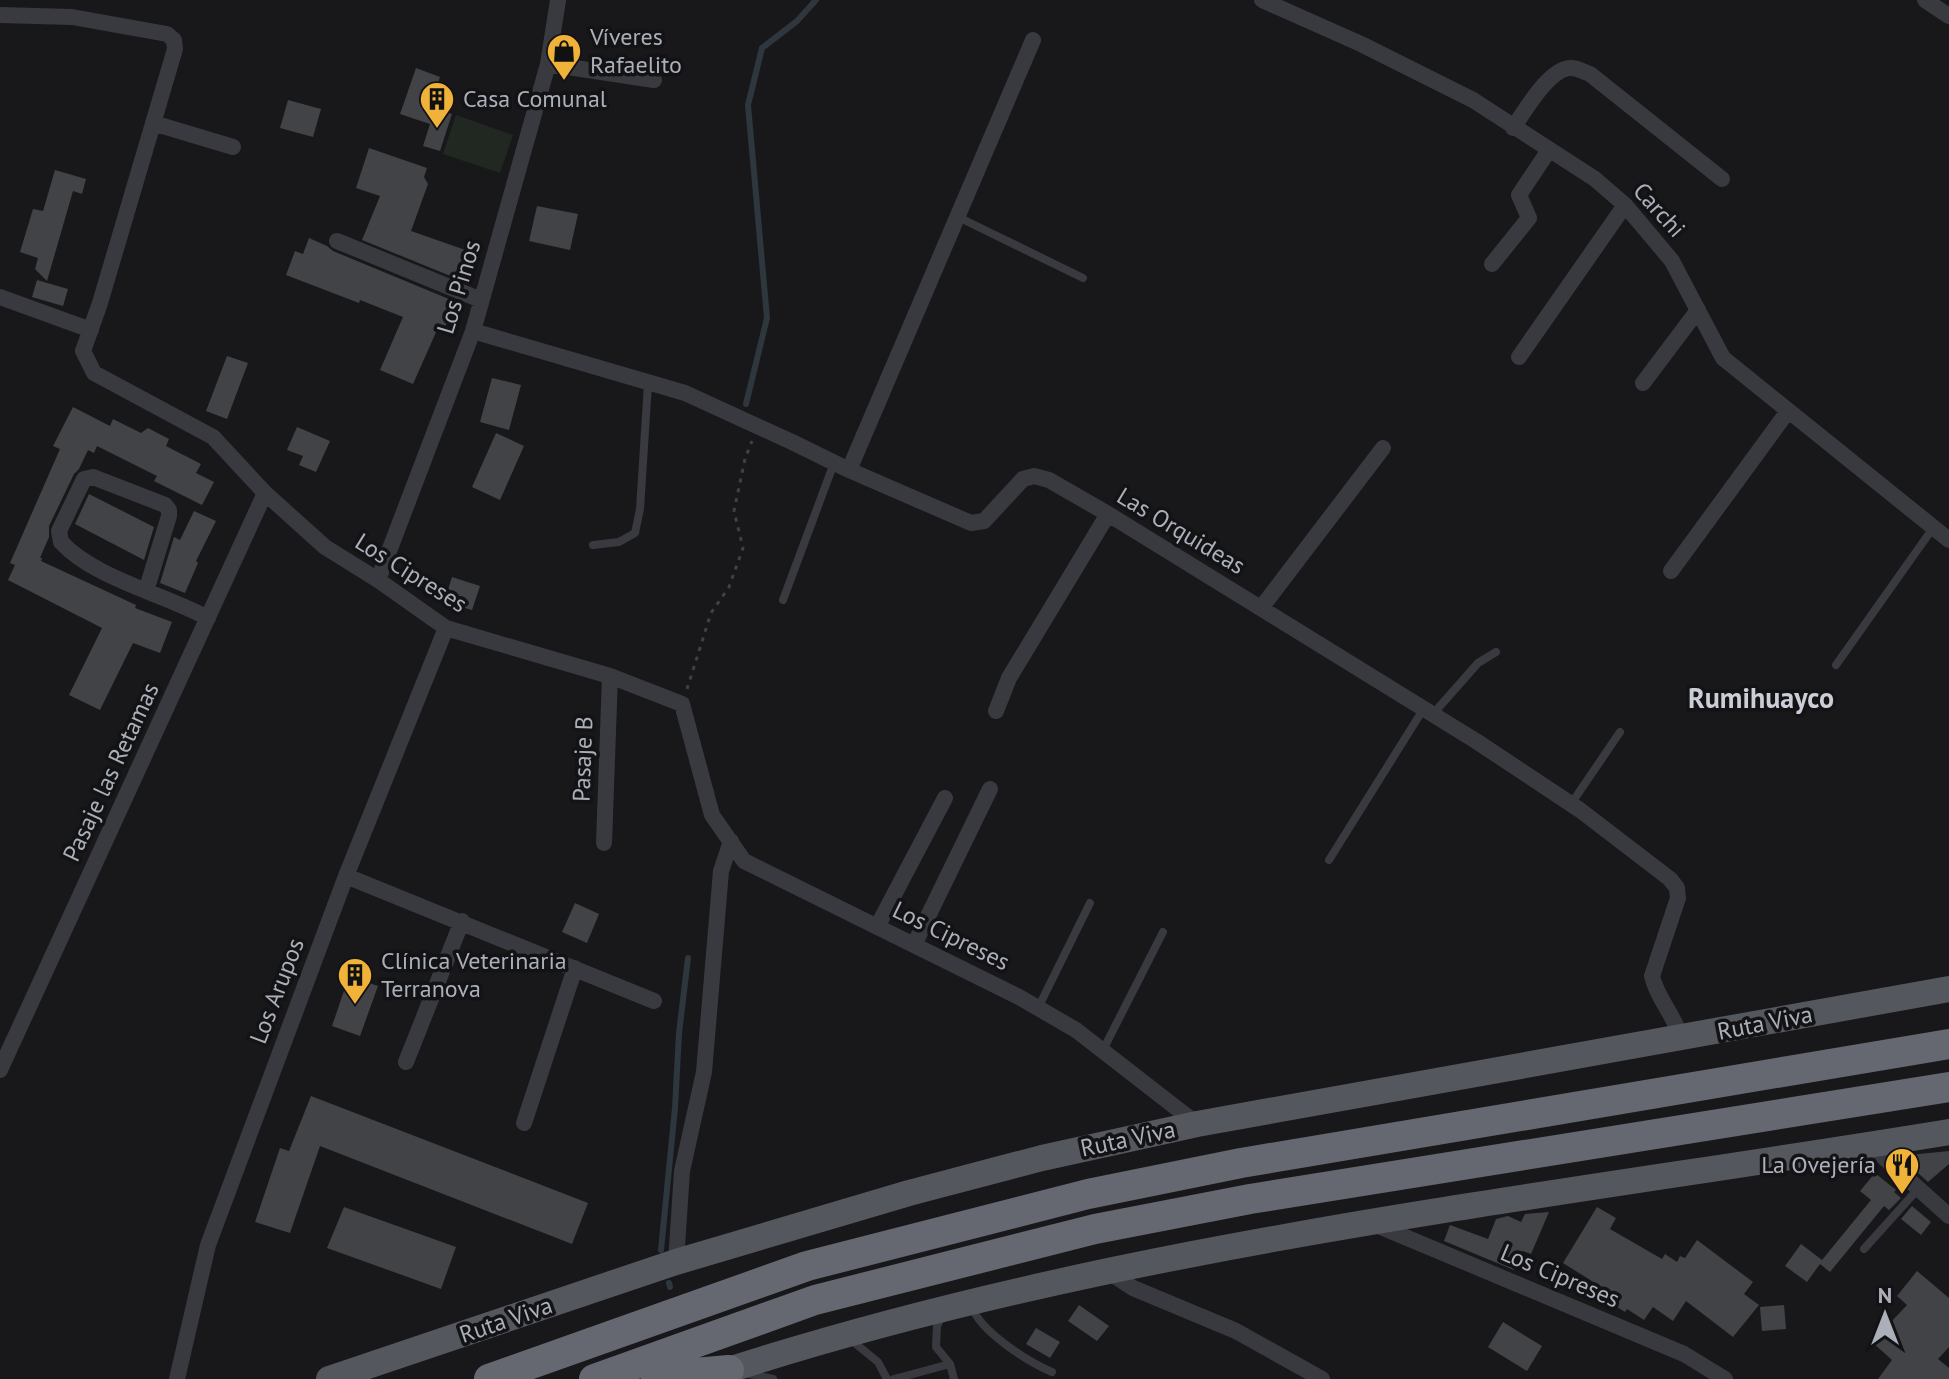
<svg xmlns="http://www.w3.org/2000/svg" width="1949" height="1379" font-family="'PT Sans',sans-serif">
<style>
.green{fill:#202821}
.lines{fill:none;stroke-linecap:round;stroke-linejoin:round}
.stream{stroke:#2e373e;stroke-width:6}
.building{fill:#424347}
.path{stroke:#3f4146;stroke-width:3;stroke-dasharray:4 6;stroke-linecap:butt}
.lane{stroke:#393a3f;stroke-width:8}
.street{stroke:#393a3f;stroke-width:16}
.primary{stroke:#55575e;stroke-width:26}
.highway{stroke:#656870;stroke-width:30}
.labels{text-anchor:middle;stroke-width:7;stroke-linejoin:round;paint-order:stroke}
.poi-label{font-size:24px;fill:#aaafba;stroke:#131315;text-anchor:start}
.street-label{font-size:24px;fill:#aaafba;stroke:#131315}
.quarter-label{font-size:28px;font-weight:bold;fill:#cbced6;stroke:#131315}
</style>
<rect width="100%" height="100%" fill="#18181a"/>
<path class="green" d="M456 115 513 135 500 173 443 154Z"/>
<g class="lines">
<path class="stream" d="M746 404 767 318 748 105 762 48 797 21 816 0
M661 1250 675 1108 679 1033 688 958
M669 1283 670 1287"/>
</g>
<path class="building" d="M416 68 440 77 430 107 452 114 440 151 423 146 430 124 400 114Z
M288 100 321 109 313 137 280 128Z
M369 148 427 168 424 177 428 184 411 231 474 253 463 281 362 240 380 196 356 188Z
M55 170 86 179 82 194 73 191 47 281 35 269 38 258 20 252 33 209 43 211Z
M537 206 578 214 570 250 529 241Z
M309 238 327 246 333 251 456 302 443 332 437 330 413 384 380 370 403 317 360 300 359 303 286 275 295 251 303 254Z
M37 280 68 289 63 306 32 297Z
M227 356 248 363 227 419 206 411Z
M492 378 521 385 509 430 480 422Z
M73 407 110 426 113 419 141 433 148 428 169 439 166 446 201 464 196 473 214 482 202 505 154 481 157 476 97 446 94 453 88 450 79 469 74 474 49 526V537L40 558H42L41 561 136 605 135 608 172 622 160 653 133 643 100 710 69 695 102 628 8 580 15 565 10 563 60 449 53 446Z
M297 427 330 441 316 472 299 465 303 456 287 450Z
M496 433 524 446 500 500 472 487Z
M89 494 154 527 144 560 75 524Z
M194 511 216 521 196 561 198 563 185 593 160 583 174 537 180 540Z
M452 577 480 586 472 610 444 602Z
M575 903 599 914 587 943 562 932Z
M349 976 378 986 360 1036 332 1026Z
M311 1096 588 1203 572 1244 320 1146 290 1233 255 1222 280 1148 289 1151Z
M1949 1151V1164L1928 1182 1899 1156Z
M1875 1173 1896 1190 1894 1192 1901 1198 1889 1210 1884 1206 1830 1272 1820 1264 1807 1282 1785 1266 1801 1244 1822 1260 1871 1200 1860 1191Z
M1912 1206 1931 1222 1921 1235 1901 1219Z
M344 1207 456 1247 441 1289 327 1248Z
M1597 1207 1616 1218 1610 1229 1662 1259 1665 1254 1677 1262 1680 1256 1685 1258 1697 1240 1753 1282 1744 1294 1759 1305 1733 1337 1686 1301 1673 1321 1653 1307 1644 1320 1627 1309 1625 1312 1598 1295 1603 1288 1563 1263Z
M1549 1212 1531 1254 1523 1251 1514 1270 1444 1241 1450 1225 1488 1239 1496 1219 1508 1216 1521 1222 1525 1214Z
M1917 1271 1949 1298V1347L1938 1359 1949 1368V1379H1878L1892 1360 1872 1342 1907 1305 1897 1296Z
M1079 1305 1109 1326 1097 1341 1068 1321Z
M1784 1305 1786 1329 1762 1331 1760 1307Z
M1503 1322 1542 1346 1527 1371 1488 1347Z
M1036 1328 1060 1342 1050 1358 1026 1344Z"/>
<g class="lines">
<path class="path" d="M687 689 711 613 729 587 743 548 734 511 745 459 752 441"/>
<path class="lane" d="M956 216 1083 278
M593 545 619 542 635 533 640 509 648 384
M783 600 834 463
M1836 665 1933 528
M1433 714 1478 663 1496 652
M1571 804 1620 732
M1329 860 1424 708
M1038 1008 1090 903
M1103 1050 1163 932
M1864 1249 1918 1189
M972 1307C980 1331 1028 1362 1052 1372
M941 1318 937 1326 936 1347 950 1364 954 1379
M851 1340 878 1362 887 1379
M750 1374 773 1379
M894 1379 950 1364"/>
<path class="street" d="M1262 0 1361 44 1473 100 1595 179 1625 205 1672 261 1723 358 1949 540
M1925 0 1949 16
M0 15 72 17 167 34 174 40 175 49 100 303 83 351 94 373 213 437 265 493 325 547 378 580 446 628 610 676 682 704 712 815 744 861 1019 997 1076 1030 1197 1124
M548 64 654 80
M153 123 233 147
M1513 128C1525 111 1549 68 1571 68 1578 68 1584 72 1590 74L1722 179
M337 241 481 300
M1492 264 1529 218 1519 195 1549 150
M0 297 91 330
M473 331 685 393 792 442 849 470 971 523 984 521 1023 479 1034 476 1049 480 1108 514 1476 741 1580 810 1670 879 1677 888 1678 898 1652 976C1657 999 1675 1015 1681 1039
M1519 357 1625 205
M1643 383 1698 310
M849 470 1033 40
M1671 571 1788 411
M378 580 473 331 548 64 558 0
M146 591 169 516V510L165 505 93 477 84 479 59 531 61 542C94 578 164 594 208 618
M1261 608 1383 448
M996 711 1009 678 1108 514
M604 843 610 676
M346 876 654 1001
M877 927 945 798
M914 945 990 789
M406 1062 462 921
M0 1070 265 493
M524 1123 575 968
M1870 1145 1949 1216
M1374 1224 1684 1354 1725 1379
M676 1262 682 1171 704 1072 721 871 731 841
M1107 1271 1133 1288 1236 1331 1322 1379
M177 1379 208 1245 346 876 446 628"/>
<path class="primary" d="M710 1376C1111 1244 1534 1200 1949 1132
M329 1379 676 1262 909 1193 1042 1158 1197 1124 1949 989"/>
<path class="highway" d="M489 1379 807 1266 1088 1194 1241 1163 1949 1044
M594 1379 815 1300 1095 1229 1250 1199 1949 1087
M656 1379 682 1374 729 1370"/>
</g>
<defs>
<g id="shop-pin" transform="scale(1.8)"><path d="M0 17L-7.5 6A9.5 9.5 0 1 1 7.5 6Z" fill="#f1b239" stroke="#131315"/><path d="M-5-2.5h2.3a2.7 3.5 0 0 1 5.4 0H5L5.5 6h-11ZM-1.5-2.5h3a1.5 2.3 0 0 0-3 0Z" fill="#111"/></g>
<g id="building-pin" transform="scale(1.8)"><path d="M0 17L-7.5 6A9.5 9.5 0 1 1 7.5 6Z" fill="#f1b239" stroke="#131315"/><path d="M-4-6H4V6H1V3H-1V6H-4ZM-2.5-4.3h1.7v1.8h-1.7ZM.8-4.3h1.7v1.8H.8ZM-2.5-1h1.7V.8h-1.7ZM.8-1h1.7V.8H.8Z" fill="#111"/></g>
<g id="restaurant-pin" transform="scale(1.8)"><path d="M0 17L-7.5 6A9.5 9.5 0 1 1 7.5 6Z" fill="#f1b239" stroke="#131315"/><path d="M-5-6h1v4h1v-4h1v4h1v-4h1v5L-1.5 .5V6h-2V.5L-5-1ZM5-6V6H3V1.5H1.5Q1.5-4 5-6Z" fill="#111"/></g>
</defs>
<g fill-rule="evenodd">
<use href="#shop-pin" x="564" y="51"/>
<use href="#building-pin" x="437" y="99"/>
<use href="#building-pin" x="355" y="975"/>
<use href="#restaurant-pin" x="1902" y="1165"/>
</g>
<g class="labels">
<g class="poi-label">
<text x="590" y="45">Víveres<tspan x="590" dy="28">Rafaelito</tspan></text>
<text x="463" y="107">Casa Comunal</text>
<text x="381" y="969">Clínica Veterinaria<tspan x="381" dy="28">Terranova</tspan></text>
<text x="1876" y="1173" text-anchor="end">La Ovejería</text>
</g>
<g class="street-label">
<text transform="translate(1659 210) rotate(48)" y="8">Carchi</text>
<text transform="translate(459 287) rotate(-73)" y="8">Los Pinos</text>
<text transform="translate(1181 531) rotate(31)" y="8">Las Orquideas</text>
<text transform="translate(411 573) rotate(32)" y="8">Los Cipreses</text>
<text transform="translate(583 759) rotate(-88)" y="8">Pasaje B</text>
<text transform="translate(111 772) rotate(-65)" y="8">Pasaje las Retamas</text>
<text transform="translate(951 936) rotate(26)" y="8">Los Cipreses</text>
<text transform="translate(277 991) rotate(-69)" y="8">Los Arupos</text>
<text transform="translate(1765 1023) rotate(-11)" y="8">Ruta Viva</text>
<text transform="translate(1128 1139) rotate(-12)" y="8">Ruta Viva</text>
<text transform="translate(1560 1276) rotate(23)" y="8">Los Cipreses</text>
<text transform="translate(506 1320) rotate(-19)" y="8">Ruta Viva</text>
</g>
<g class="quarter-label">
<text x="1761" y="708">Rumihuayco</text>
</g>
</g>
<g transform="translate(1885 1315)" stroke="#131315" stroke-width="6" paint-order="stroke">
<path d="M0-6L14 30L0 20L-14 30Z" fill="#aaafba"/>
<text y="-12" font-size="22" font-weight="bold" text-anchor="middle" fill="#aaafba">N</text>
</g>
</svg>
